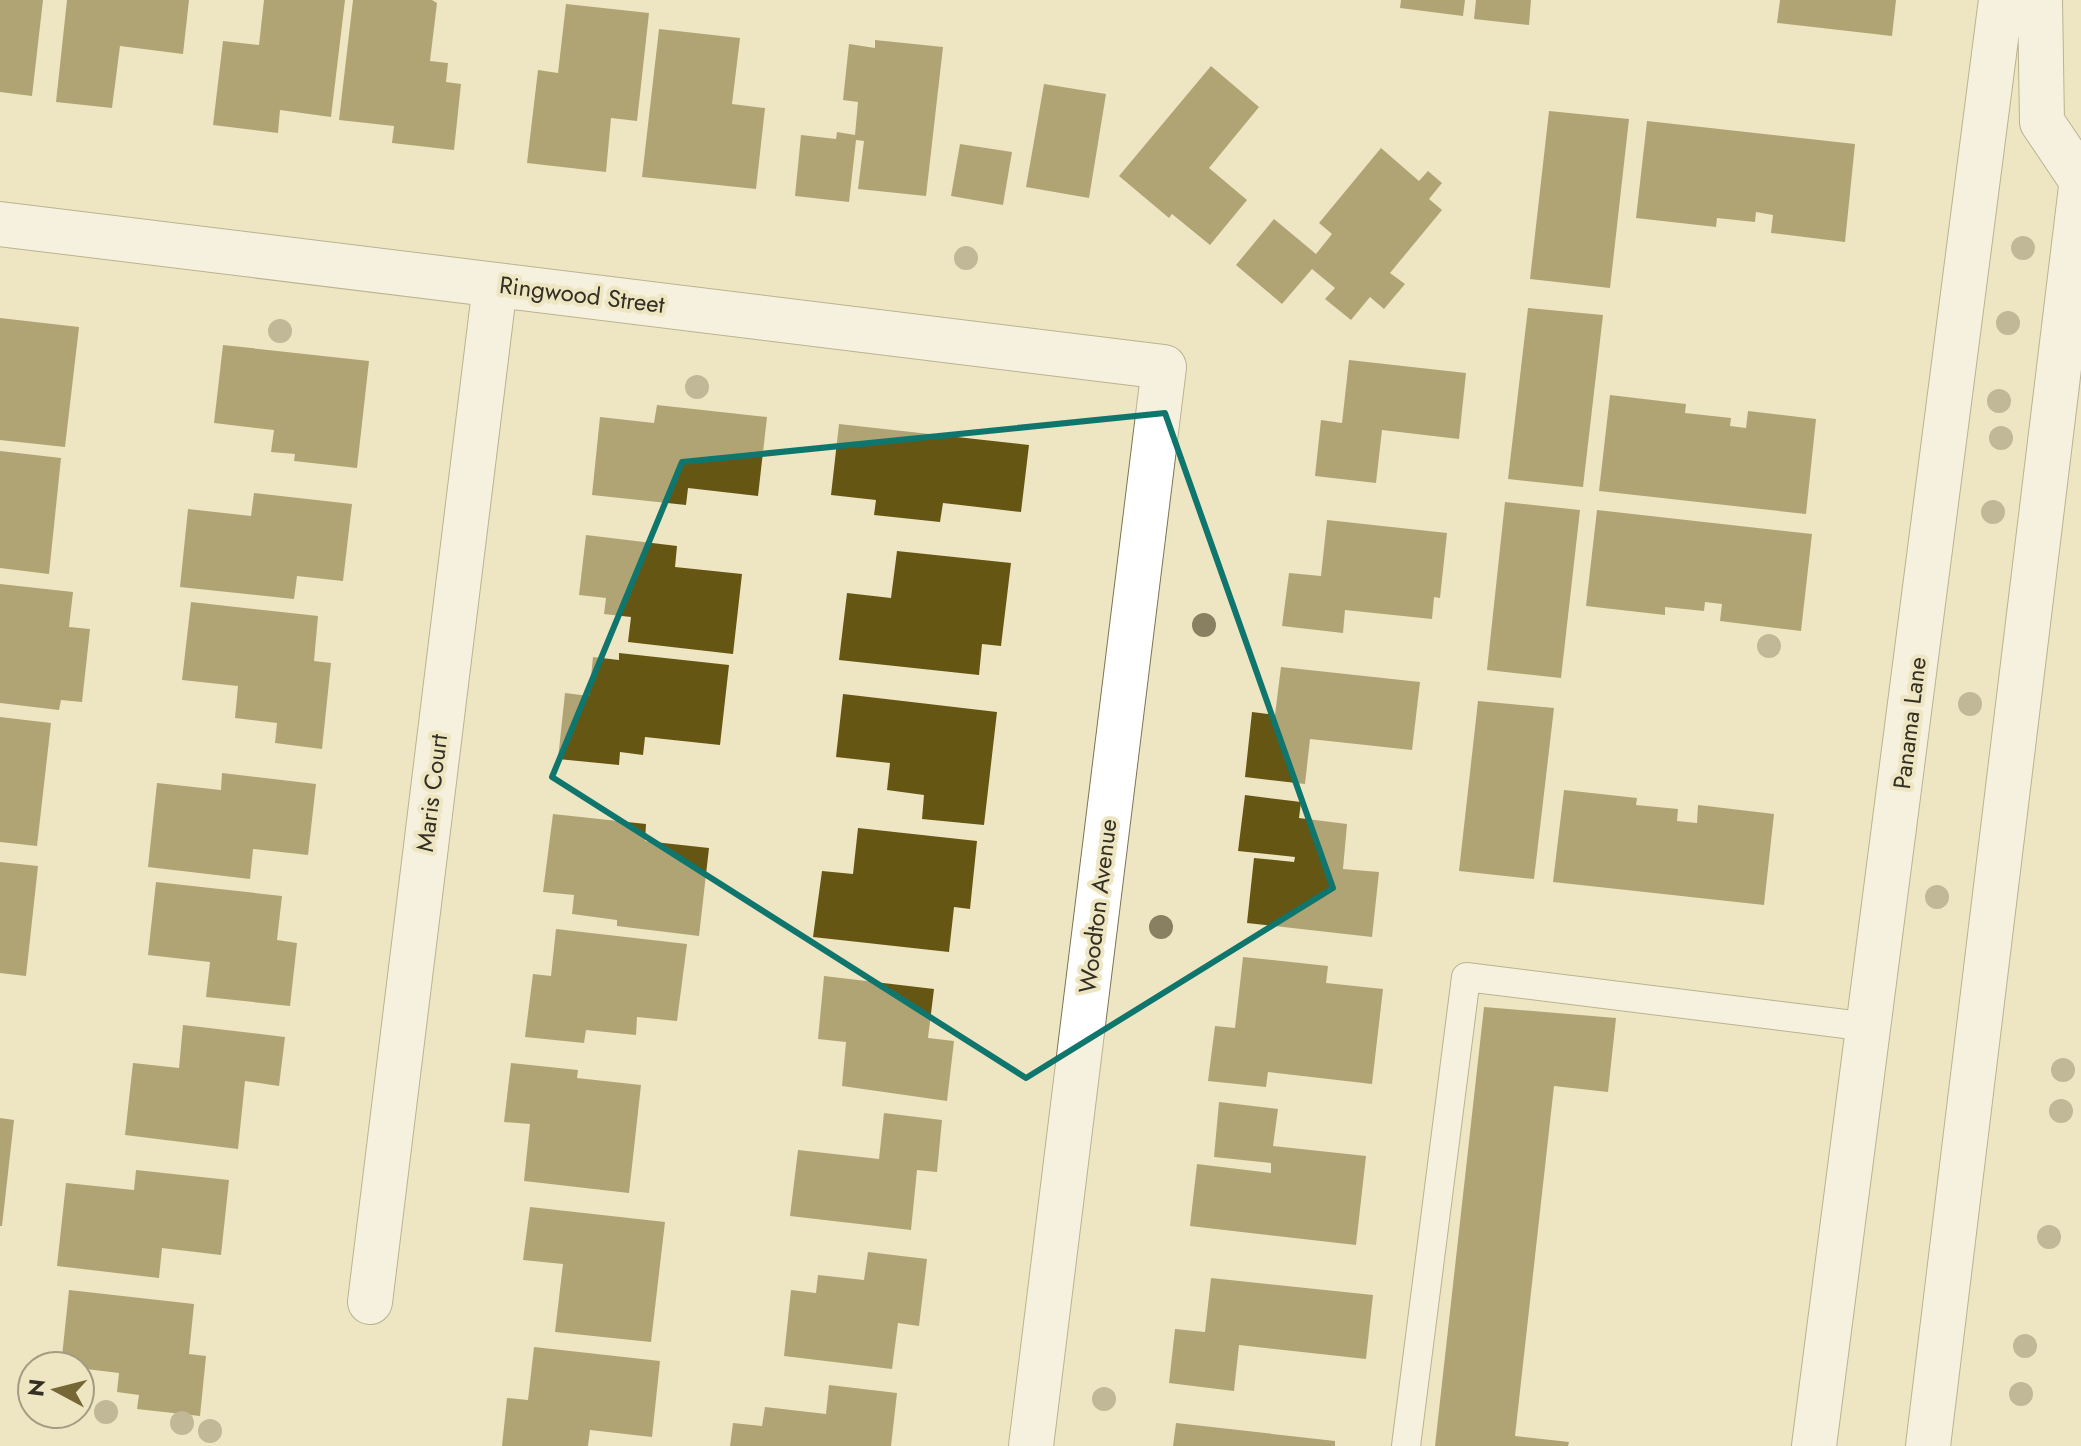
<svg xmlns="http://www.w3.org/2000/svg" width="2081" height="1446" font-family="Jost,sans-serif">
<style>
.building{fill:#665614}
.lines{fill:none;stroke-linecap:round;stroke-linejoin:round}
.lane-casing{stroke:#7c7454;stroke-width:30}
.street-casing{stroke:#7c7454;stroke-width:46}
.secondary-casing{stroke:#7c7454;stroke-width:46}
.lane{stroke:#fff;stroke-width:28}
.street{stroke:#fff;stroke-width:44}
.secondary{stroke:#fff;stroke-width:44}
.tree{fill:#888060}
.marked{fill:none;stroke:#0f766e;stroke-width:6;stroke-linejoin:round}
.labels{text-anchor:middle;stroke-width:8;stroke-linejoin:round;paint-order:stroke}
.street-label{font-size:24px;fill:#332f22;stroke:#eee5c2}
</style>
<rect width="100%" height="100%" fill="#eee5c2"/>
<path class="building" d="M0 0H43L32 96 0 92Z
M67 0H189L183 54 120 46 112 108 56 102Z
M264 0H345L331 117 280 110 278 133 213 125 223 41 259 45Z
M353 0H432L437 3 430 61 448 63 446 82 461 84 454 150 392 143 394 126 339 120Z
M1401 0H1465L1463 16 1400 8Z
M1476 0H1531L1529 25 1474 19Z
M1780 0H1896L1892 36 1777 23Z
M566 4 649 13 637 121 611 118 606 172 527 163 538 70 558 73Z
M659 29 740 38 732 104 765 108 756 189 642 177Z
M875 40 943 47 926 196 858 189 864 141 856 140 849 202 795 196 801 135 836 139 837 132 855 135 858 102 843 100 849 44 875 48Z
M1211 66 1259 107 1209 168 1247 200 1210 245 1172 214 1169 218 1119 176Z
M1044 84 1106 94 1089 198 1026 187Z
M1549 111 1629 119 1610 288 1530 279Z
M1647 121 1855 144 1845 242 1771 233 1773 215 1756 212 1755 222 1717 218 1716 227 1636 218Z
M960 144 1012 152 1003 205 951 196Z
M1381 148 1419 181 1428 171 1442 183 1429 199 1442 210 1390 273 1405 284 1384 309 1370 297 1351 320 1325 299 1335 288 1312 269 1282 304 1236 265 1274 219 1316 254 1332 234 1319 223Z
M1528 308 1603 315 1583 487 1508 479Z
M0 318 79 327 65 447 0 440Z
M223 345 369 361 357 468 294 461 295 454 271 452 274 430 214 423Z
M1349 360 1466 373 1459 439 1382 430 1376 483 1315 476 1321 420 1342 423Z
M1610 395 1686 404 1685 413 1731 418 1730 426 1746 428 1748 411 1816 419 1806 514 1599 491Z
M657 405 767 417 758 496 688 488 686 505 592 495 600 417 654 423Z
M839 424 1029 445 1021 512 943 503 940 522 874 515 876 500 831 495Z
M0 451 61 458 49 574 0 568Z
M254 493 352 504 343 581 297 576 294 599 180 587 188 509 251 516Z
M1505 502 1580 510 1561 678 1487 670Z
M1597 510 1812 534 1801 631 1720 621 1722 604 1705 602 1704 611 1665 607V615L1586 606Z
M1327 520 1447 533 1440 598 1434 597 1432 619 1345 610 1343 633 1282 626 1289 573 1321 576Z
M586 535 677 546 675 567 742 574 733 654 628 642 631 617 604 614 606 598 579 595Z
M897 551 1011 563 1001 646 982 644 979 675 839 660 847 593 891 598Z
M0 584 73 592 69 627 90 629 82 702 61 700 59 710 0 703Z
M191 602 318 616 314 661 331 663 322 749 275 743 277 723 235 718 238 686 182 680Z
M619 653 729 665 720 745 645 737 643 755 620 752 619 765 558 759 565 693 589 696 593 657 619 660Z
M1281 667 1420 682 1412 750 1310 739 1305 784 1245 777 1252 712 1275 715Z
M843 694 997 712 984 825 922 819 924 795 887 790 890 763 836 757Z
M1478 701 1554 708 1534 879 1459 871Z
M0 717 51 723 37 846 0 842Z
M222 773 316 784 308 855 253 849 250 879 148 867 157 783 221 790Z
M1564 790 1637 798 1636 805 1678 809 1677 821 1697 823 1698 805 1774 814 1764 905 1553 882Z
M1245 795 1301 802 1299 818 1347 824 1343 869 1379 872 1372 937 1247 923 1254 858 1294 862 1295 857 1238 851Z
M553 814 646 824 645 841 709 848 699 936 617 926V920L572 914 574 895 543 892Z
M858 828 977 841 970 909 954 907 949 952 813 937 822 871 853 874Z
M0 862 38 866 26 976 0 973Z
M156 882 282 896 277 940 297 943 290 1006 206 997 210 962 148 955Z
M556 929 687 944 677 1021 637 1017 636 1035 586 1030 584 1043 525 1037 533 974 551 976Z
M1243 957 1328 966 1326 983 1383 989 1372 1084 1268 1072 1266 1087 1208 1081 1215 1026 1235 1028Z
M824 976 934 989 928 1038 954 1041 947 1101 842 1086 846 1042 818 1039Z
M1484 1007 1616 1018 1608 1092 1554 1086 1515 1436 1569 1442 1568 1446H1435Z
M183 1025 285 1037 279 1086 245 1081 238 1149 125 1135 133 1063 179 1068Z
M511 1063 578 1070 577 1078 641 1085 629 1193 524 1181 530 1124 504 1122Z
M1219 1102 1278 1109 1273 1146 1366 1156 1356 1245 1190 1226 1197 1164 1271 1173V1163L1214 1157Z
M884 1113 942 1120 937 1172 917 1170 911 1230 790 1216 798 1150 879 1159Z
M0 1118 14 1120 2 1226H0Z
M136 1170 229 1180 221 1255 162 1248 159 1278 57 1266 66 1183 134 1190Z
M530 1207 665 1222 651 1342 555 1332 563 1264 523 1260Z
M868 1252 927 1259 919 1326 898 1323 892 1369 784 1356 791 1290 816 1293 818 1275 864 1280Z
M1211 1278 1373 1295 1366 1359 1239 1345 1234 1391 1169 1383 1175 1329 1205 1332Z
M69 1290 194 1304 189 1354 206 1356 200 1416 137 1409 139 1395 117 1392 119 1373 61 1366Z
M534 1347 660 1361 652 1437 590 1430 588 1446H502L507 1398 528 1400Z
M829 1385 897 1393 891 1446H730L733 1423 762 1426 765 1407 826 1414Z
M1176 1423 1335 1441V1446H1173Z"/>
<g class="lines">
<g class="lane-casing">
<path id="lane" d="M1406 1446 1466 977 1869 1027"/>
</g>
<g class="street-casing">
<path id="street" d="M0 224 1164 367 1031 1446
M370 1302 495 285"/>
</g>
<g class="secondary-casing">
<path id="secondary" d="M2040 0 2042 122 2081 180
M1814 1446 2001 0
M1928 1446 2081 187"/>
</g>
<use href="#lane" class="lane"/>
<use href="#street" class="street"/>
<use href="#secondary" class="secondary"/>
</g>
<g class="tree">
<circle cx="2023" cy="248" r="12"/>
<circle cx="966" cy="258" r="12"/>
<circle cx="2008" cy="323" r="12"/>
<circle cx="280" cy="331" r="12"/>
<circle cx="697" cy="387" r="12"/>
<circle cx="1999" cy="401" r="12"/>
<circle cx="2001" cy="438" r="12"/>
<circle cx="1993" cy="512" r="12"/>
<circle cx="1204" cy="625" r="12"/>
<circle cx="1769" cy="646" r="12"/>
<circle cx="1970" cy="704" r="12"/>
<circle cx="1937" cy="897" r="12"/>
<circle cx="1161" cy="927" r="12"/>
<circle cx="2063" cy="1070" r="12"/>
<circle cx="2061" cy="1111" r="12"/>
<circle cx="2049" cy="1237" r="12"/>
<circle cx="2025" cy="1346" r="12"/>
<circle cx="2021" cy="1394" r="12"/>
<circle cx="1104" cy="1399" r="12"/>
<circle cx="106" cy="1412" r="12"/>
<circle cx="182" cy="1423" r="12"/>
<circle cx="210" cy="1431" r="12"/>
</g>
<path d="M0 0H2081V1446H0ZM1165 413 1333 888 1026 1078 552 777 682 462Z" fill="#eee5c2" fill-opacity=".55" fill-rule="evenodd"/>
<path class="marked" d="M1165 413 1333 888 1026 1078 552 777 682 462Z"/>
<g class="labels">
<g class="street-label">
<text transform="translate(582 295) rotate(7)" y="8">Ringwood Street</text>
<text transform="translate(1910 723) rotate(-83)" y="8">Panama Lane</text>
<text transform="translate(432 793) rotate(-83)" y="8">Maris Court</text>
<text transform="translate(1098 906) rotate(-83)" y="8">Woodton Avenue</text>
</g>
</g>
<g transform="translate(56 1390) rotate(277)"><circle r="38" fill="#eee5c2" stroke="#a39c82" stroke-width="2"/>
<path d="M0-6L14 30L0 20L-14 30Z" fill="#766835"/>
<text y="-12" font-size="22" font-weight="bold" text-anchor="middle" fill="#332f22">N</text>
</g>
</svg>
